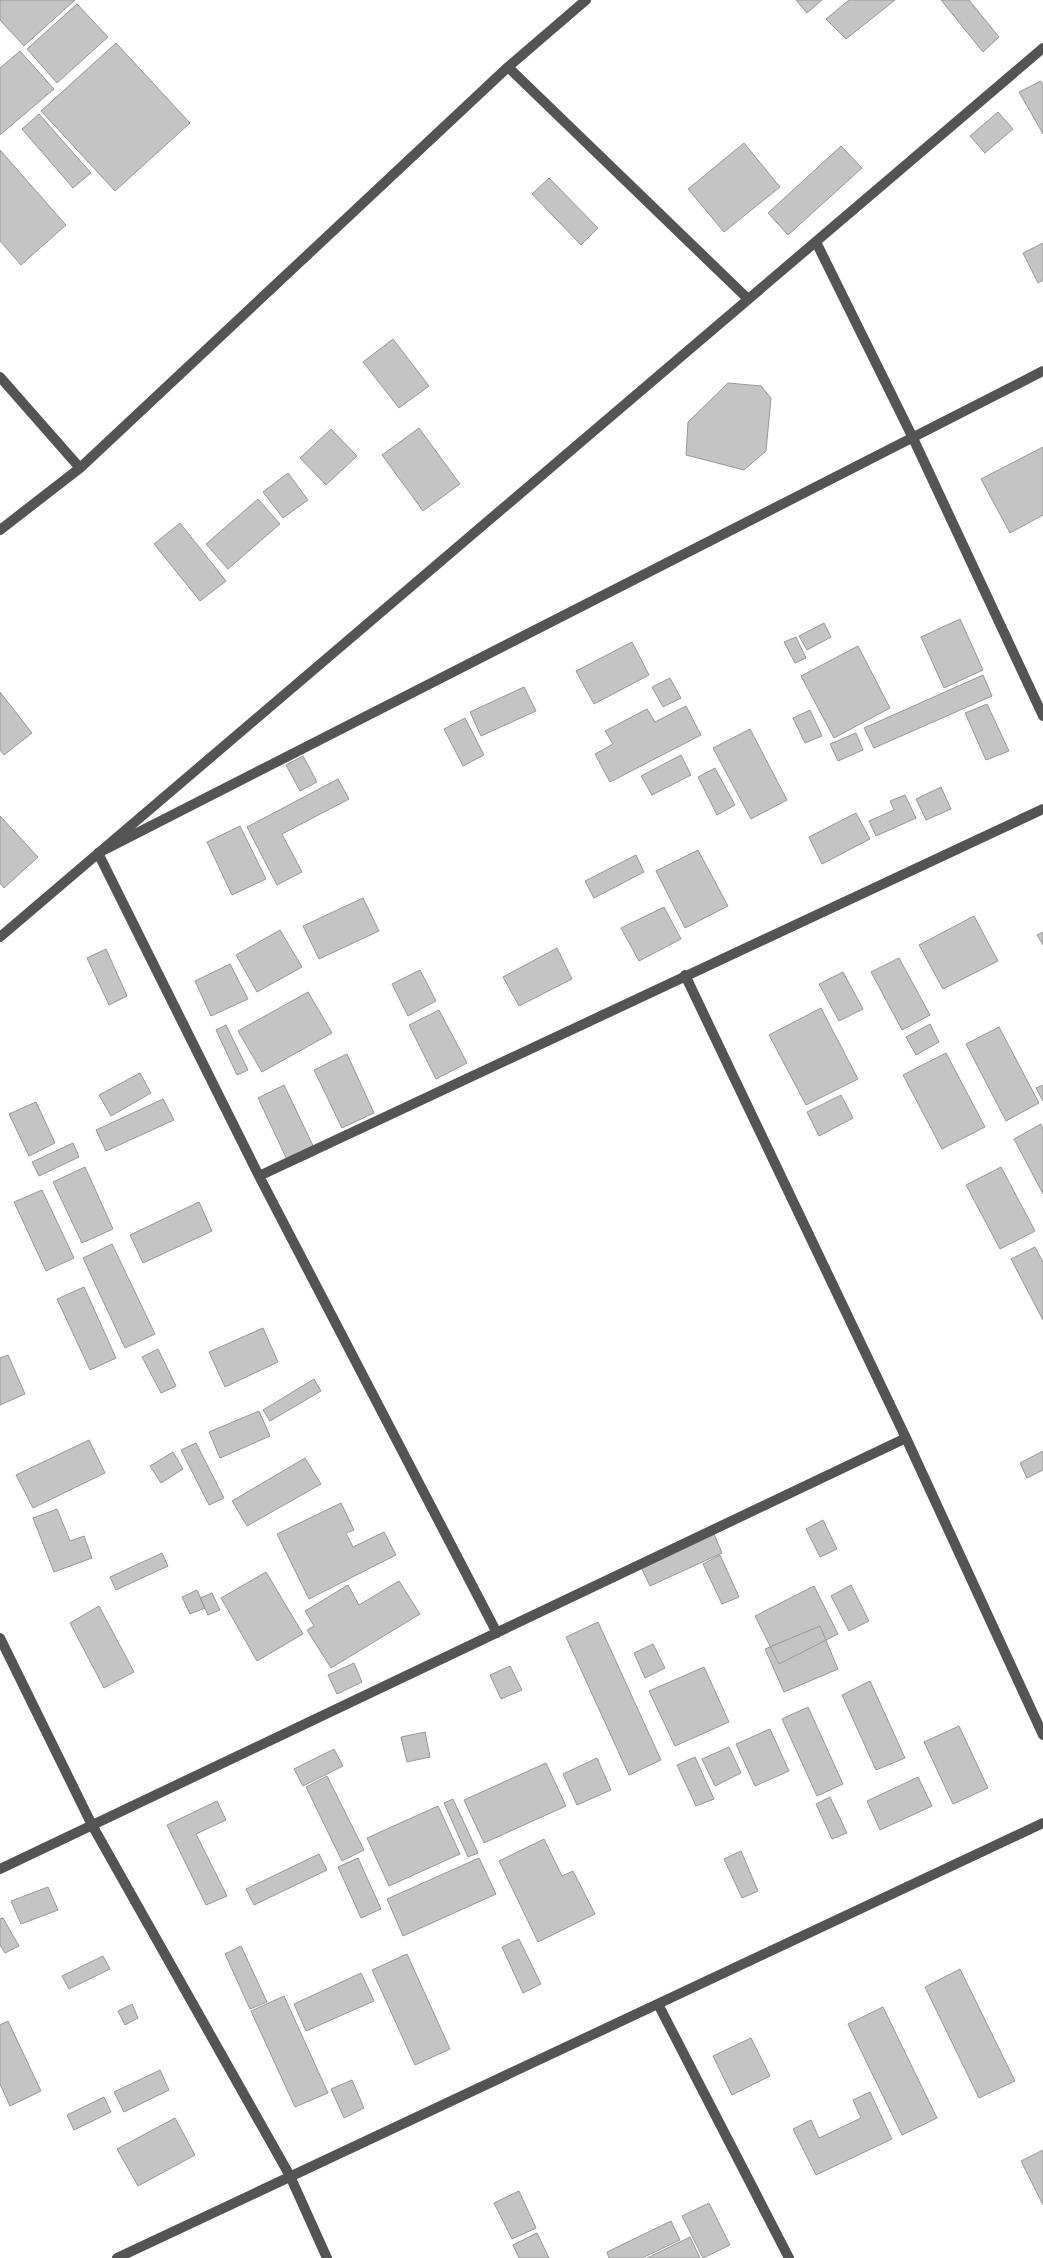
<svg xmlns="http://www.w3.org/2000/svg" width="1043" height="2258" font-family="Jost,sans-serif">
<style>
.building{fill:#c4c4c4;stroke:#989898}
.lines{fill:none;stroke-linecap:round;stroke-linejoin:round}
.minor{stroke:#545454;stroke-width:10}
</style>
<rect width="100%" height="100%" fill="#fff"/>
<path class="building" d="M0 0H75L24 46 0 20Z
M796 0H822L807 13Z
M849 0H895L846 39 826 19Z
M941 0H969L999 37 983 52Z
M77 4 108 37 57 83 27 49Z
M116 43 190 123 115 191 41 111Z
M20 51 54 89 0 135V68Z
M1041 81 1043 85V134L1019 92Z
M998 112 1013 129 985 153 970 136Z
M39 114 91 173 73 188 22 129Z
M744 143 780 187 724 232 688 189Z
M841 146 862 168 788 235 768 213Z
M0 150 66 225 21 265 0 241Z
M549 178 598 228 581 245 532 194Z
M1043 243V280L1038 283 1023 253Z
M393 339 429 386 399 408 363 362Z
M728 383 761 386 771 398 766 451 744 470 686 455 688 422Z
M419 428 460 484 423 511 382 455Z
M331 429 357 456 326 485 300 458Z
M1043 447V515L1010 533 981 479Z
M288 473 308 500 283 518 263 492Z
M258 499 280 524 228 569 206 544Z
M180 523 226 581 200 601 154 544Z
M960 619 983 670 944 688 921 637Z
M824 623 831 637 807 650 799 636Z
M796 637 806 658 795 663 784 642Z
M632 642 649 675 594 704 576 671Z
M858 646 890 708 834 738 801 676Z
M983 675 992 696 874 748 864 728Z
M670 678 681 698 663 707 652 687Z
M524 687 536 711 481 736 470 712Z
M0 692 32 733 4 755 0 750Z
M987 704 1009 751 986 760 965 713Z
M686 706 701 735 610 782 595 754 613 744 605 731 647 709 655 722Z
M810 710 822 736 805 743 793 718Z
M465 718 484 755 463 766 444 729Z
M750 729 787 800 751 819 713 748Z
M856 733 863 750 838 761 830 744Z
M681 755 691 775 652 795 641 776Z
M303 756 317 782 300 791 286 765Z
M715 768 735 805 717 815 698 777Z
M338 779 349 799 282 834 302 872 277 885 247 827Z
M941 787 951 809 926 820 916 799Z
M905 795 916 818 876 836 869 821 894 810 890 801Z
M856 813 870 839 822 864 809 837Z
M0 816 38 857 4 888 0 883Z
M240 826 266 879 232 895 207 842Z
M698 850 728 906 685 928 656 871Z
M636 855 644 872 594 898 585 881Z
M363 898 379 931 319 959 303 926Z
M664 907 681 939 639 961 621 928Z
M974 916 998 961 943 989 919 945Z
M280 930 302 967 257 992 236 955Z
M1043 932V945L1037 935Z
M557 948 572 979 519 1006 503 977Z
M106 949 127 996 109 1005 87 958Z
M899 958 930 1015 902 1030 871 972Z
M230 964 248 999 211 1016 195 981Z
M420 970 436 1001 408 1016 392 984Z
M843 972 863 1009 839 1021 819 984Z
M308 992 332 1033 262 1072 238 1031Z
M821 1008 858 1079 806 1105 769 1035Z
M439 1010 467 1063 436 1079 409 1025Z
M930 1024 939 1042 916 1055 906 1037Z
M226 1025 248 1070 237 1075 216 1030Z
M999 1027 1039 1103 1006 1121 966 1044Z
M946 1053 985 1127 942 1149 903 1075Z
M347 1054 374 1113 342 1128 314 1070Z
M140 1073 151 1093 111 1116 99 1095Z
M284 1085 317 1154 290 1166 258 1098Z
M1043 1085V1101L1036 1088Z
M841 1095 853 1118 819 1136 807 1112Z
M163 1099 174 1120 106 1151 96 1130Z
M36 1102 55 1143 29 1156 9 1114Z
M1041 1124 1043 1129V1194L1014 1139Z
M73 1143 79 1157 39 1176 32 1162Z
M85 1167 113 1229 82 1243 53 1182Z
M1001 1167 1035 1231 1000 1249 966 1185Z
M42 1190 74 1258 46 1271 14 1202Z
M199 1202 212 1231 143 1263 130 1235Z
M112 1244 155 1334 125 1348 83 1258Z
M1035 1247 1043 1262V1320L1011 1259Z
M84 1287 116 1358 90 1370 57 1299Z
M263 1328 278 1362 225 1387 209 1352Z
M158 1349 176 1386 161 1393 142 1357Z
M8 1355 25 1394 0 1405V1358Z
M314 1379 321 1391 270 1421 263 1410Z
M259 1411 270 1436 220 1458 209 1432Z
M89 1440 105 1473 33 1508 16 1475Z
M196 1443 224 1498 209 1505 181 1450Z
M1043 1451V1470L1027 1478 1020 1463Z
M173 1452 183 1469 161 1483 150 1466Z
M305 1458 321 1484 247 1526 232 1501Z
M341 1503 354 1530 346 1533 353 1547 384 1532 396 1555 309 1599 277 1534Z
M57 1509 70 1541 84 1536 92 1558 54 1572 33 1518Z
M823 1520 837 1549 820 1557 806 1529Z
M714 1534 722 1553 650 1586 641 1567Z
M162 1553 168 1566 116 1590 110 1577Z
M720 1555 739 1597 722 1604 703 1564Z
M266 1572 303 1634 257 1661 221 1598Z
M399 1581 420 1614 331 1668 307 1630 314 1626 305 1611 348 1585 359 1605Z
M851 1585 869 1621 849 1631 831 1596Z
M814 1586 838 1634 779 1664 755 1616Z
M197 1590 205 1608 190 1614 182 1597Z
M212 1593 220 1610 208 1615 200 1598Z
M99 1606 134 1672 104 1688 70 1623Z
M598 1622 661 1760 629 1775 566 1637Z
M820 1626 838 1669 784 1692 765 1649Z
M653 1644 665 1668 645 1678 634 1653Z
M354 1663 362 1682 337 1694 328 1675Z
M510 1666 522 1690 501 1699 490 1675Z
M704 1667 729 1722 675 1746 649 1691Z
M870 1681 905 1758 876 1770 842 1695Z
M808 1707 843 1784 817 1796 782 1719Z
M959 1726 988 1788 953 1804 924 1742Z
M770 1729 789 1771 755 1786 736 1744Z
M425 1732 430 1757 407 1762 401 1737Z
M729 1747 741 1773 715 1786 702 1759Z
M334 1749 343 1766 303 1786 294 1769Z
M695 1757 714 1799 696 1806 677 1765Z
M597 1758 611 1790 577 1805 563 1774Z
M546 1763 566 1806 484 1843 464 1800Z
M327 1776 364 1850 342 1861 306 1787Z
M918 1777 932 1806 880 1830 867 1801Z
M830 1797 847 1833 832 1839 816 1804Z
M453 1799 478 1853 468 1857 444 1803Z
M217 1801 226 1820 196 1834 227 1896 206 1905 167 1825Z
M438 1806 460 1854 389 1886 367 1838Z
M544 1839 562 1876 573 1871 595 1914 538 1942 499 1861Z
M741 1851 758 1891 742 1898 724 1859Z
M319 1854 327 1870 254 1905 246 1889Z
M358 1858 381 1909 361 1918 338 1867Z
M479 1858 496 1894 403 1936 387 1899Z
M48 1887 58 1910 21 1924 11 1901Z
M3 1918 19 1946 5 1953 0 1945V1919Z
M519 1939 541 1984 523 1993 502 1947Z
M241 1946 267 2002 250 2009 225 1954Z
M407 1954 450 2049 415 2065 372 1970Z
M103 1956 110 1969 69 1989 62 1976Z
M960 1969 1015 2081 979 2098 925 1987Z
M361 1973 374 2001 306 2031 294 2004Z
M284 1996 328 2093 295 2107 251 2011Z
M132 2004 138 2018 125 2025 118 2011Z
M883 2007 937 2118 902 2135 848 2024Z
M8 2021 41 2091 10 2106 0 2084V2025Z
M751 2038 770 2076 732 2095 713 2056Z
M160 2070 169 2090 124 2112 114 2092Z
M352 2080 364 2108 344 2118 331 2089Z
M870 2092 892 2139 816 2175 793 2129 811 2120 819 2138 861 2118 853 2100Z
M104 2097 111 2112 74 2130 67 2115Z
M175 2118 195 2155 138 2186 117 2149Z
M1043 2150V2205L1021 2161Z
M519 2191 536 2228 512 2239 494 2203Z
M709 2203 730 2245 703 2258 682 2216Z
M671 2221 680 2240 642 2258H609L607 2252Z
M537 2233 549 2258H519L513 2245Z
M690 2237 700 2258H647Z"/>
<g class="lines">
<path class="minor" d="M508 67 748 299
M816 242 912 436 1043 716
M0 377 80 468
M0 530 80 468 508 67 586 0
M0 937 1043 48
M685 975 906 1438 1043 1735
M259 1176 1043 809
M497 1633 259 1176 98 853 1043 371
M0 1638 92 1825 290 2176 327 2258
M0 1869 906 1438
M658 2004 789 2258
M117 2258 1043 1823"/>
</g>
</svg>
